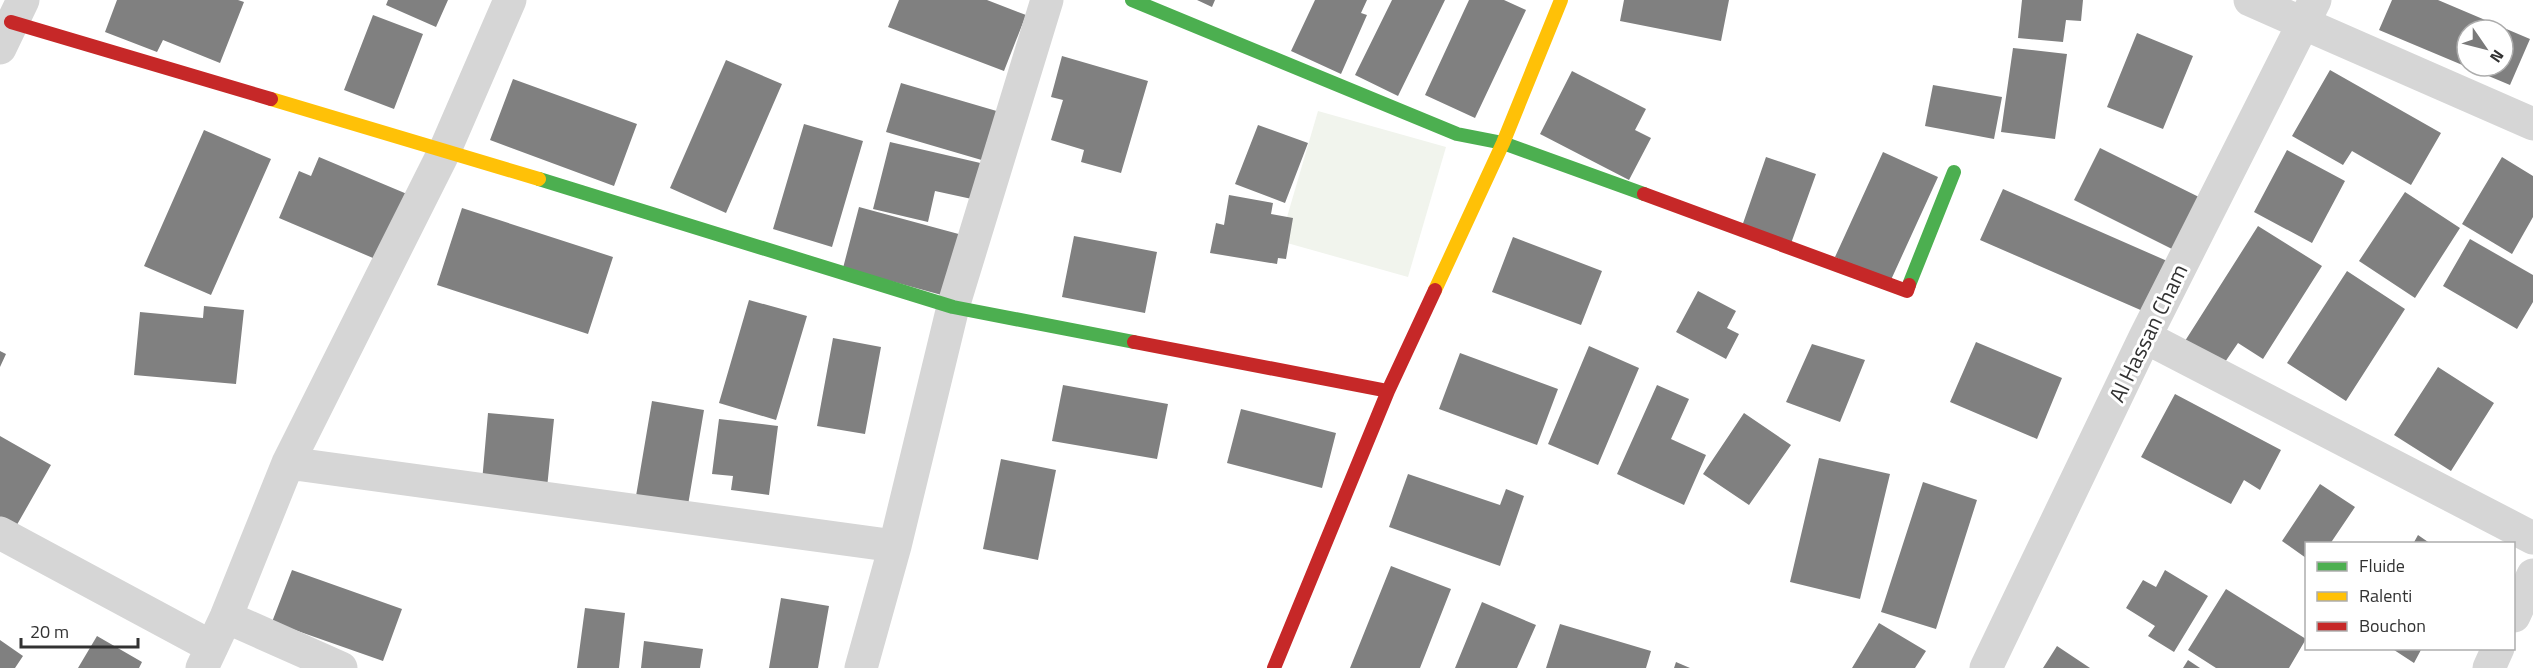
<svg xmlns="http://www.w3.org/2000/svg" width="2533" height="668" font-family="'Titillium Web',sans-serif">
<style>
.green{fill:#f1f4ed}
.building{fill:#808080;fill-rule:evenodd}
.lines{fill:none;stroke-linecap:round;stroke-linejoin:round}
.street{stroke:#d6d6d6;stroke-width:33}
.fast{stroke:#4caf50;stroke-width:14}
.slow{stroke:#ffc107;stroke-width:14}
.jam{stroke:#c62828;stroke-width:14}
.labels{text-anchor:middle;stroke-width:6;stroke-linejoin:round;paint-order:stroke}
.street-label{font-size:22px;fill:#323232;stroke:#fff}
</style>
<rect width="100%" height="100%" fill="#fff"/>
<path class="green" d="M1318 111 1446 147 1408 277 1280 241Z"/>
<path class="building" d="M117 0H238L244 2 220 63 163 40 157 52 105 32Z
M388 0H448L436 27 386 5Z
M899 0H987L1026 15 1004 71 888 27Z
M1197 0H1215L1212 7Z
M1315 0H1367L1361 13 1367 15 1341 74 1291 51Z
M1392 0H1445L1398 96 1355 75Z
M1469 0H1504L1526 10 1475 118 1425 95Z
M1624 0H1729L1721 41 1620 21Z
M2022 0H2083L2081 21 2066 20 2063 42 2018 38Z
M2392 0H2438L2530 39 2510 85 2379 30ZM2467 30H2503V66H2467Z
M373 15 423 34 394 109 344 90Z
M2137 33 2193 56 2163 129 2107 107Z
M2013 48 2067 54 2055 139 2001 132Z
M1062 56 1148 81 1121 173 1081 162 1084 150 1051 140 1063 100 1051 97Z
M726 60 782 84 726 213 670 188Z
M2330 70 2441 133 2411 185 2352 151 2343 165 2292 136Z
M1572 71 1646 109 1635 130 1651 138 1629 180 1540 134Z
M513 79 637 124 614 186 490 140Z
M901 83 1000 112 985 161 886 132Z
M1933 85 2002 97 1994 139 1925 126Z
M804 124 863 141 832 247 773 229Z
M1258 125 1308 143 1285 203 1235 184Z
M204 130 271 159 211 295 144 266Z
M890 142 989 165 981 201 935 191 928 222 873 209Z
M2100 148 2209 202 2182 254 2074 200Z
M2287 150 2345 181 2312 243 2254 212Z
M1883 152 1938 177 1890 282 1835 257Z
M319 157 407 194 380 261 279 218 299 171 311 176Z
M1766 157 1816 174 1789 249 1740 232Z
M2502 157 2533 176V217L2512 254 2462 224Z
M2003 189 2174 264 2152 315 1980 240Z
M2405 192 2460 228 2415 298 2359 261Z
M1229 195 1273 203 1271 214 1293 218 1286 259 1278 258 1277 264 1210 253 1216 223 1224 225Z
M859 207 966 236 949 297 843 268Z
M462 208 613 257 588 334 437 285Z
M2258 226 2322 266 2263 359 2238 343 2223 365 2185 341Z
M1074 236 1157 252 1145 313 1062 297Z
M1513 237 1602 271 1581 325 1492 292Z
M2470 239 2533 275V302L2517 329 2443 286Z
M2347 271 2405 309 2346 401 2287 363Z
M1698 291 1736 311 1727 328 1739 334 1726 359 1676 332Z
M749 300 807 316 776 420 719 403Z
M204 306 244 310 236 384 134 375 140 312 203 318Z
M833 338 881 347 865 434 817 426Z
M1976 342 2062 378 2037 439 1950 402Z
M1812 344 1865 360 1840 422 1786 402Z
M1589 346 1639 368 1598 465 1548 444Z
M0 351 6 354 0 367Z
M1460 353 1558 389 1537 445 1439 409Z
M2438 367 2494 403 2451 471 2394 435Z
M1063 385 1168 404 1157 459 1052 441Z
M1657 385 1689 399 1671 439 1706 455 1684 505 1617 474Z
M2175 394 2281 450 2260 490 2244 480 2231 504 2141 457Z
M652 401 704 410 688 505 636 496Z
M1241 409 1336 433 1322 488 1227 463Z
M488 413 554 419 547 488 482 482Z
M1744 413 1791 445 1749 505 1703 474Z
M719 419 778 426 769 495 731 490 733 476 712 474Z
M0 436 51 465 6 544 0 540Z
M1819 458 1890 474 1860 599 1790 582Z
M1001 459 1056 470 1038 560 983 549Z
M1408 474 1500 505 1506 489 1524 496 1500 566 1389 527Z
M1923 482 1977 500 1936 629 1881 612Z
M2320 484 2355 507 2330 544H2306V558L2282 541Z
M2418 535 2431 544H2413Z
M1391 566 1451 589 1420 668H1350Z
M292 570 402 609 383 661 272 622Z
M2165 570 2208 596 2174 652 2148 636 2155 626 2126 608 2143 580 2156 587Z
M2226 589 2306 639 2289 668H2216L2188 650Z
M781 598 829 606 818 668H769Z
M1482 602 1536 625 1517 668H1455Z
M585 608 625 613 619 668H577Z
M1879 623 1926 651 1915 668H1852Z
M1560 624 1651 651 1646 668H1546Z
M97 636 142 662 139 668H78Z
M0 640 23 656 15 668H0Z
M644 641 703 649 700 668H641Z
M2057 646 2090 668H2043Z
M2391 648H2422L2414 663Z
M2188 660 2200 668H2183Z
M1676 662 1690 668H1674Z"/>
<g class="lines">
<path class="street" d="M2250 0 2533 124
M0 48 23 0
M2145 337 2533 538
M288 463 895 546
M0 533 212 647
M2514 616 2533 575
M226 617 341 668
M202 668 226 617 288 463 445 150 510 0
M861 668 895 546 953 307 1047 0
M1986 668 2145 337 2315 0
M2489 668 2498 648"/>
<path class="fast" d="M1132 0 1457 134 1503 143 1644 194
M539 179 953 307 1134 342
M1909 285 1954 172"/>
<path class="slow" d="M271 99 539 179
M1435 290 1503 143 1561 0"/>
<path class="jam" d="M11 22 271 99
M1644 194 1907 291 1909 285
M1134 342 1388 391
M1274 668 1388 391 1435 290"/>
</g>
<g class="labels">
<g class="street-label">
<text transform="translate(2148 333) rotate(-64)" y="8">Al Hassan Cham</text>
</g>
</g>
<rect x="2305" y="542" width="210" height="108" fill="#ffffff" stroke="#adadad" stroke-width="1.5"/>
<rect x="2317" y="562" width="30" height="9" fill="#4caf50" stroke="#adadad" stroke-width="1.5"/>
<text x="2359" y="572" font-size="18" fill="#323232">Fluide</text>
<rect x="2317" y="592" width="30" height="9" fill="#ffc107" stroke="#adadad" stroke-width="1.5"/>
<text x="2359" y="602" font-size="18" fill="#323232">Ralenti</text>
<rect x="2317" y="622" width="30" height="9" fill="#c62828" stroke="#adadad" stroke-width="1.5"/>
<text x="2359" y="632" font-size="18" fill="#323232">Bouchon</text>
<g transform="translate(2485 48) rotate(125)"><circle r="28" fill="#ffffff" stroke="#adadad" stroke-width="1.5"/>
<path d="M0-4.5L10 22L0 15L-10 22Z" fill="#7a7a7a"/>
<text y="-9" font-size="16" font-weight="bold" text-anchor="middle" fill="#323232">N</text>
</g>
<path d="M21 638v9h117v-9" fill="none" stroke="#323232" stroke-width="3"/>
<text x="30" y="638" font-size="18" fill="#323232" stroke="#ffffff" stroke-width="4.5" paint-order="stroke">20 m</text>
</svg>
